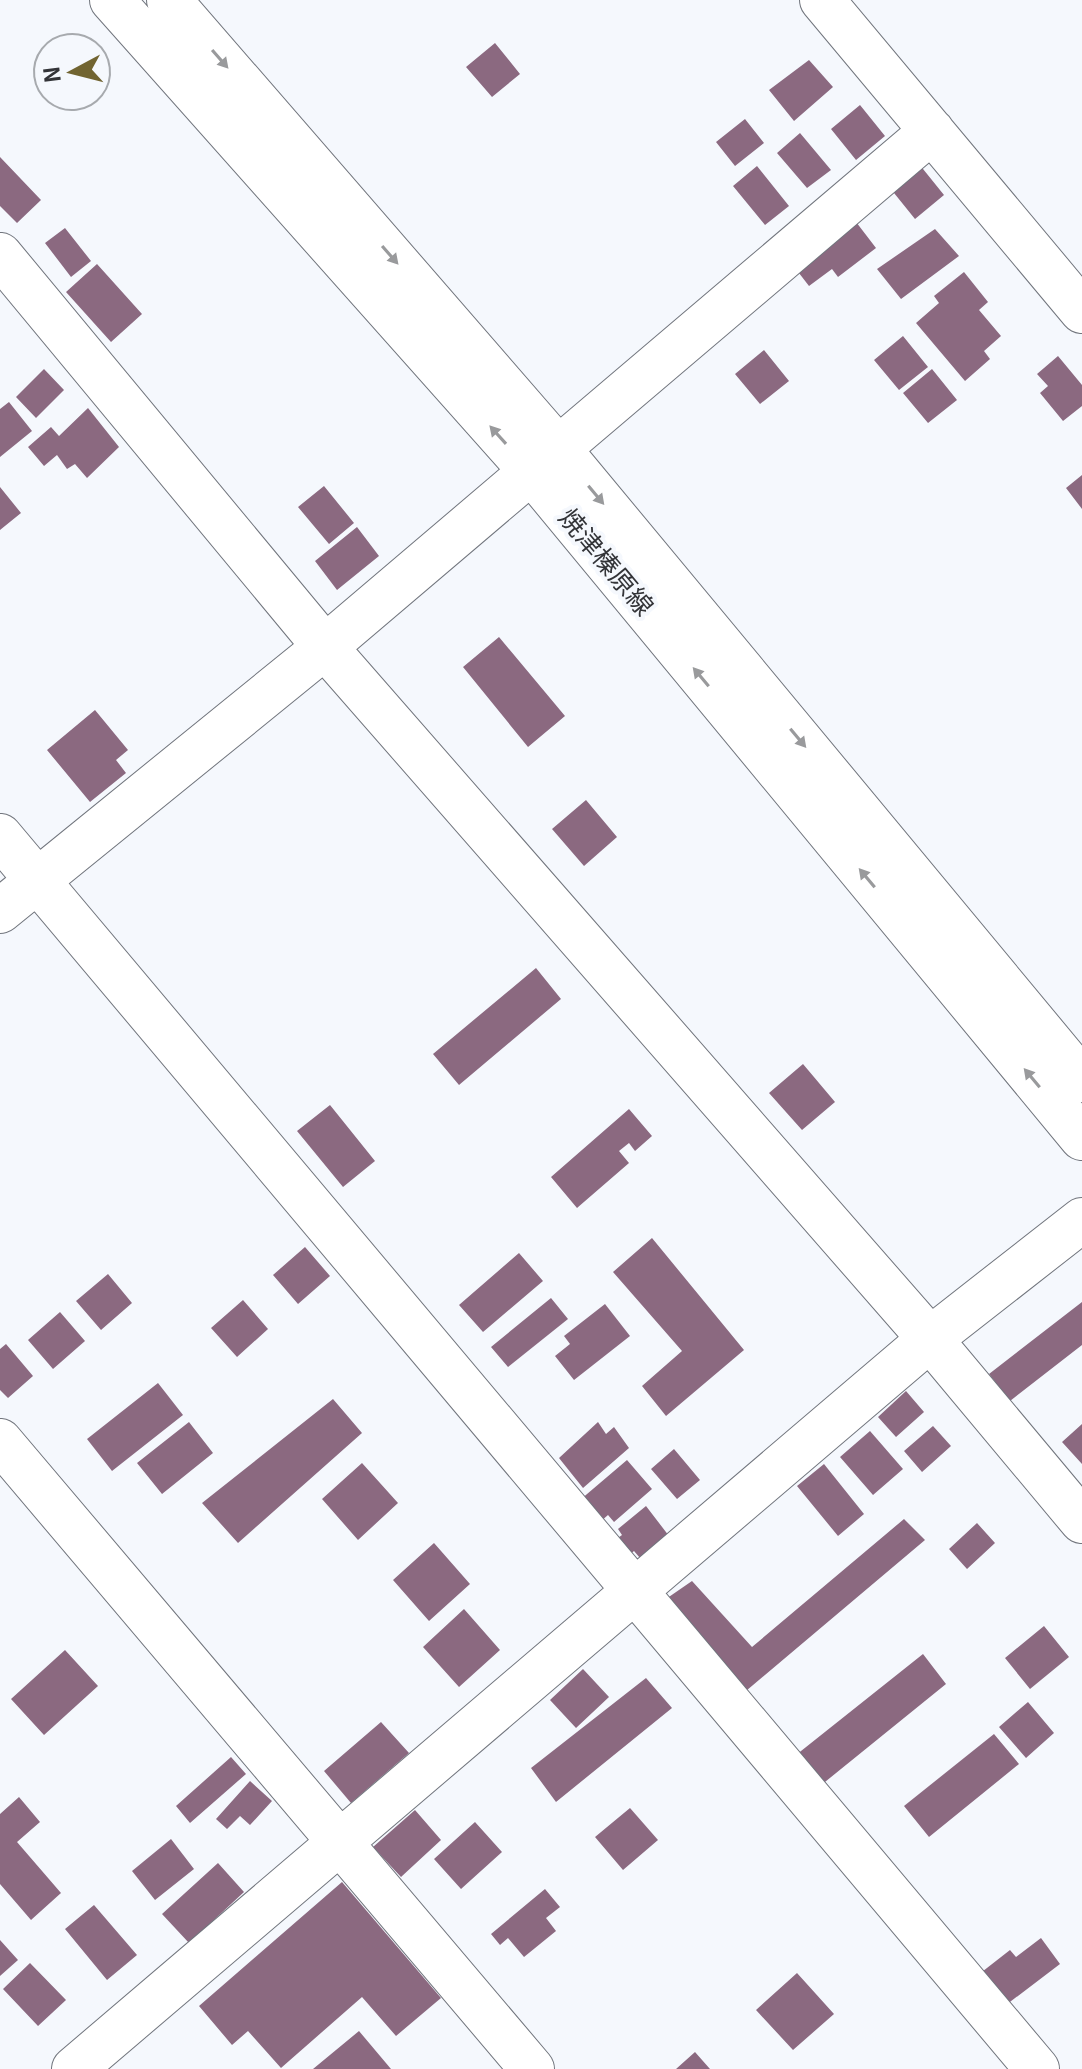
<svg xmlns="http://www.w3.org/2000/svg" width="1082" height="2069" font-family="Georgia,'Noto Sans JP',serif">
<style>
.building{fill:#8b6980}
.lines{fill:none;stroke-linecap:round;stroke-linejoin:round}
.minor-casing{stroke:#71757d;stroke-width:46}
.major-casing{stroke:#71757d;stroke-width:46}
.minor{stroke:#fff;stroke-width:44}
.major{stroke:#fff;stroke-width:44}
.oneway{fill:#999a9c}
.labels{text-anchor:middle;stroke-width:8;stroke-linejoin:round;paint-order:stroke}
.street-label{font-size:26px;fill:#333438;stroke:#f5f8fd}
</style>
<rect width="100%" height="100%" fill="#f5f8fd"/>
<path class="building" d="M495 43 520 74 492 97 466 67Z
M809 60 833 87 794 121 769 90Z
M860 105 885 136 856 160 831 129Z
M745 119 764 143 735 166 716 142Z
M800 133 831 170 807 188 777 153Z
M0 157 41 200 17 223 0 206Z
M919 164 944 195 915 219 890 188Z
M757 166 789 206 765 225 733 186Z
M853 218 876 248 838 277 832 269 809 286 792 264Z
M65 228 91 261 71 277 45 243Z
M935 229 959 256 901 299 877 269Z
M97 264 142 314 111 342 66 292Z
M964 272 988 302 979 310 1001 336 984 351 990 359 965 381 916 323 939 303 934 296Z
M903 336 928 367 899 390 874 360Z
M764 350 789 381 760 404 735 374Z
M1058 356 1082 385V406L1063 421 1040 393 1048 386 1037 374Z
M44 369 64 390 36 418 16 397Z
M932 369 957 400 928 423 903 393Z
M9 402 32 431 0 457V409Z
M88 408 119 447 87 478 75 464 67 469 57 455 44 466 28 447 51 427 59 436Z
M1082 475V509L1066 488Z
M324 486 354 523 329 544 298 507Z
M0 487 21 513 0 530Z
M357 527 379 556 337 590 315 561Z
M499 637 565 716 528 747 463 667Z
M95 710 128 750 116 760 126 773 90 802 47 750Z
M586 800 617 837 584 866 552 829Z
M536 968 561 999 459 1085 433 1054Z
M803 1064 835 1102 802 1130 769 1093Z
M330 1105 375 1161 343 1187 297 1131Z
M629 1109 652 1136 635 1151 629 1143 619 1151 629 1163 577 1208 551 1177Z
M652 1238 744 1350 666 1416 642 1386 682 1351 613 1272Z
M305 1247 330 1276 298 1304 273 1275Z
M519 1253 543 1281 483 1332 459 1305Z
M108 1274 132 1303 101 1330 76 1301Z
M551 1298 568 1319 508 1367 491 1347Z
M243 1300 268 1329 237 1357 211 1328Z
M1082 1302V1345L1010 1401 989 1374Z
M605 1304 630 1336 574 1380 555 1356 570 1344 564 1336Z
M60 1312 85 1341 53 1369 28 1340Z
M6 1344 33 1376 8 1398 0 1390V1349Z
M158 1383 183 1415 112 1471 87 1439Z
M906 1391 924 1412 896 1437 878 1417Z
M333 1399 362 1433 238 1543 202 1503Z
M189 1422 213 1453 162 1494 137 1463Z
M598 1422 606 1434 614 1427 629 1448 583 1488 559 1458Z
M1082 1424V1464L1062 1442Z
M933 1426 951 1446 922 1472 904 1451Z
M870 1431 903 1469 873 1495 840 1457Z
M674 1449 700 1480 677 1499 651 1469Z
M627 1460 652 1489 614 1522 608 1515 600 1522 580 1500Z
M362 1463 398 1503 358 1540 322 1499Z
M824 1464 864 1514 838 1536 797 1486Z
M646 1506 669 1536 640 1558 634 1551 623 1560 611 1543 622 1535 618 1529Z
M904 1519 925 1540 740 1696 663 1601 692 1581 752 1647Z
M977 1523 995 1543 967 1569 949 1549Z
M434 1543 470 1584 429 1621 393 1580Z
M464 1609 500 1650 459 1687 423 1647Z
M1044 1626 1069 1657 1030 1689 1005 1658Z
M65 1650 98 1686 44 1735 11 1699Z
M923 1654 946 1684 820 1786 796 1755Z
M583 1669 609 1697 576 1728 550 1700Z
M646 1678 672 1708 556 1802 531 1768Z
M1028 1702 1054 1733 1026 1758 999 1727Z
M381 1722 409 1753 351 1803 324 1771Z
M994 1734 1019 1764 929 1837 904 1806Z
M231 1757 246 1774 190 1823 176 1806Z
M250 1781 272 1801 250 1825 240 1816 227 1829 216 1819Z
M19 1797 40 1822 17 1842 61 1893 31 1920 0 1884V1814Z
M630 1808 658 1840 623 1870 595 1837Z
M415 1810 441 1840 401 1877 373 1847Z
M475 1822 502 1852 461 1889 434 1859Z
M171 1839 194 1869 155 1900 132 1871Z
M218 1863 244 1892 189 1943 162 1914Z
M342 1882 441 1998 396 2036 362 1997 281 2068 248 2031 232 2045 199 2006Z
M545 1889 560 1907 546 1918 556 1931 524 1957 508 1938 500 1945 491 1934Z
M94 1905 137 1955 107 1980 65 1929Z
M1041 1938 1060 1964 1002 2008 978 1975 1010 1950 1016 1957Z
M0 1940 18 1960 0 1976Z
M30 1963 66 2000 38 2026 3 1989Z
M797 1973 834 2014 793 2050 756 2010Z
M359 2031 391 2069H313Z
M695 2052 710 2069H676Z"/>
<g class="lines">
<g class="minor-casing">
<path id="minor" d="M822 0 1082 311
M0 255 325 647 930 1339 1082 1521
M0 836 1037 2069
M0 911 325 647 932 131
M0 1441 532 2069
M74 2069 930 1339 1082 1220"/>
</g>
<g class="major-casing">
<path id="major" d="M112 0 530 470 1082 1138
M169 0 557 447 1082 1080"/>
</g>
<use href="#minor" class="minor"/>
<use href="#major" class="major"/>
</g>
<defs><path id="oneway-solid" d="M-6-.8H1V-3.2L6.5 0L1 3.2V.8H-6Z" transform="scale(2)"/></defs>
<g class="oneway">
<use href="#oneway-solid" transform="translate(220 59) rotate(49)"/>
<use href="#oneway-solid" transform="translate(390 255) rotate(49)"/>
<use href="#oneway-solid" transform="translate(498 435) rotate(-132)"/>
<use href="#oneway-solid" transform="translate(596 495) rotate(50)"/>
<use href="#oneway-solid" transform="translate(701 677) rotate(-130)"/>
<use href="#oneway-solid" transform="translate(798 738) rotate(50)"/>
<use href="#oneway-solid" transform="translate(867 878) rotate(-130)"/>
<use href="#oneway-solid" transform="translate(1032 1078) rotate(-130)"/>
</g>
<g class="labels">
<g class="street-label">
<text transform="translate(606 562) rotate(50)" y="9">焼津榛原線</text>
</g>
</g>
<g transform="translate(72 72) rotate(263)"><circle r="38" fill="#f5f8fd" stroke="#a7aaae" stroke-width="2"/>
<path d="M0-6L14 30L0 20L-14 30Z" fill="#716431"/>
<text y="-12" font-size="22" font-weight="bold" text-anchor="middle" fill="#333438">N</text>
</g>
</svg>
